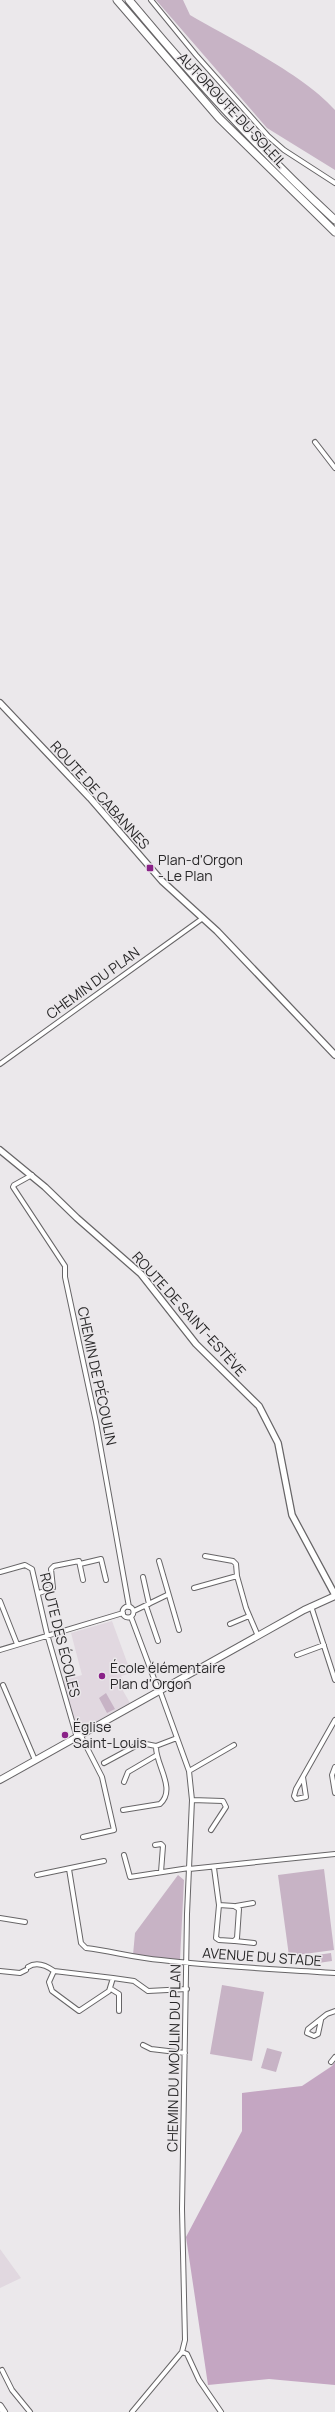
<svg xmlns="http://www.w3.org/2000/svg" width="335" height="2412" font-family="Manrope,sans-serif">
<style>
.built{fill:#e1d8e0}
.green{fill:#c7b3c5}
.forest{fill:#c4a6c2}
.lines{fill:none;stroke-linecap:round;stroke-linejoin:round}
.street-casing{stroke:#676567;stroke-width:6}
.secondary-casing{stroke:#676567;stroke-width:8}
.primary-casing{stroke:#676567;stroke-width:8}
.highway-casing{stroke:#676567;stroke-width:9}
.street{stroke:#fff;stroke-width:4}
.secondary{stroke:#fff;stroke-width:5.5}
.primary{stroke:#fff;stroke-width:6}
.highway{stroke:#fff;stroke-width:7}
.poi-dot{fill:#8a2288;stroke:#ebe8eb;stroke-width:1.5}
.labels{text-anchor:middle;stroke-width:3;stroke-linejoin:round;paint-order:stroke}
.street-label{font-size:14px;fill:#292829;stroke:#ebe8eb}
.poi-label{font-size:14px;fill:#292829;stroke:#ebe8eb;text-anchor:start}
</style>
<rect width="100%" height="100%" fill="#ebe8eb"/>
<path class="built" d="M112 1621 131 1673 121 1676 123 1680 118 1682 130 1703 79 1731 72 1718 62 1681 82 1675 71 1633Z
M0 2249 21 2278 0 2288Z"/>
<path class="green" d="M156 0H183L190 15C233 40 303 74 335 110V170L267 128Z
M106 1693 115 1709 107 1713 99 1698Z
M324 1869 334 1950 289 1956 278 1875Z
M178 1875 184 1880 180 1960 133 1955 135 1933Z
M331 1953 332 1961 318 1963 317 1955Z
M222 1985 264 1992 252 2061 210 2054Z
M267 2048 282 2052 276 2072 261 2068Z"/>
<path class="forest" d="M335 2062V2385L269 2379 208 2385 186 2237 242 2131V2093L302 2086 332 2066Z"/>
<g class="lines">
<g class="street-casing">
<path id="street" d="M151 0 196 55 268 136 284 150 335 183
M315 442 335 468
M0 1064 203 918
M32 1175 14 1185 13 1187 65 1266V1277L96 1422 129 1607
M205 1556 233 1561 236 1564 237 1576
M159 1561 179 1630
M80 1564 101 1559 106 1580
M0 1572 25 1565 32 1569 47 1634 77 1738
M143 1577 149 1604
M194 1588 237 1576 246 1608 258 1636
M39 1593 53 1588 51 1569 54 1566 79 1561 83 1580
M0 1601 17 1644
M146 1606 158 1641
M311 1606 335 1680
M122.5 1612a5.5 5.5 0 1 1 11 0a5.5 5.5 0 1 1-11 0Z
M134 1611 167 1595
M131 1617 159 1692
M230 1624 249 1616
M0 1650 123 1613
M297 1655 324 1645
M3 1685 35 1760
M81 1736 102 1777 114 1830 83 1837
M104 1763 141 1743 156 1746
M335 1767 332 1775 335 1793
M189 1771 234 1745
M303 1777 306 1797 296 1799 294 1796 296 1789 335 1720
M124 1782 128 1772 157 1755
M192 1800 223 1801 226 1807 211 1830
M123 1810 160 1804C177 1789 155 1764 156 1746L177 1738
M155 1845 161 1844 163 1846 161 1872
M124 1855 130 1877 189 1868
M214 1868 219 1905 216 1938 219 1940 234 1941 237 1938 239 1909 234 1906 219 1905
M69 1869 81 1943 86 1948C111 1951 135 1958 161 1960 219 1967 277 1969 335 1973
M189 1869 335 1854
M37 1875 104 1861
M236 1906 253 1903
M0 1918 25 1922
M235 1941 254 1943
M28 1967C37 1961 47 1966 54 1971
M0 1971 20 1973 26 1970
M113 1978 54 1971 49 1982 52 1991 79 2011 109 1991 113 1978 134 1981 148 1991 187 1989
M111 1989 119 1994V2011
M321 2020 318 2034 314 2036 307 2033 308 2029 327 2014 335 2011
M143 2045 151 2049 185 2053
M331 2062 335 2057
M182 2352 187 2354 199 2380 221 2412
M2 2370 12 2390 30 2412
M132 2412 182 2352 185 2340 182 2209 187 1914 192 1800 189 1771 160 1691"/>
</g>
<g class="secondary-casing">
<path id="secondary" d="M0 703 90 798 162 881 217 931 335 1055
M0 1150 45 1187 77 1218 141 1274 196 1344 259 1406 278 1443 292 1515 335 1595"/>
</g>
<g class="primary-casing">
<path id="primary" d="M0 1780 304 1610 335 1596
M0 2406 4 2412"/>
</g>
<g class="highway-casing">
<path id="highway" d="M117 0 219 118 335 232
M129 0C193 77 261 152 335 220"/>
</g>
<use href="#street" class="street"/>
<use href="#secondary" class="secondary"/>
<use href="#primary" class="primary"/>
<use href="#highway" class="highway"/>
</g>
<g class="poi-dot">
<rect x="146" y="864" width="8" height="8" rx="2"/>
<circle cx="102" cy="1676" r="4"/>
<circle cx="65" cy="1735" r="4"/>
</g>
<g class="labels">
<g class="street-label">
<text transform="translate(232 110) rotate(47)" y="5">AUTOROUTE DU SOLEIL</text>
<text transform="translate(100 795) rotate(48)" y="5">ROUTE DE CABANNES</text>
<text transform="translate(93 983) rotate(-36)" y="5">CHEMIN DU PLAN</text>
<text transform="translate(189 1314) rotate(48)" y="5">ROUTE DE SAINT-ESTÈVE</text>
<text transform="translate(97 1376) rotate(78)" y="5">CHEMIN DE PÉCOULIN</text>
<text transform="translate(60 1635) rotate(76)" y="5">ROUTE DES ÉCOLES</text>
<text transform="translate(262 1957) rotate(4)" y="5">AVENUE DU STADE</text>
<text transform="translate(174 2058) rotate(-89)" y="5">CHEMIN DU MOULIN DU PLAN</text>
</g>
<g class="poi-label">
<text x="158" y="865">Plan-d'Orgon<tspan x="158" dy="16">- Le Plan</tspan></text>
<text x="110" y="1673">École élémentaire<tspan x="110" dy="16">Plan d'Orgon</tspan></text>
<text x="73" y="1732">Église<tspan x="73" dy="16">Saint-Louis</tspan></text>
</g>
</g>
</svg>
